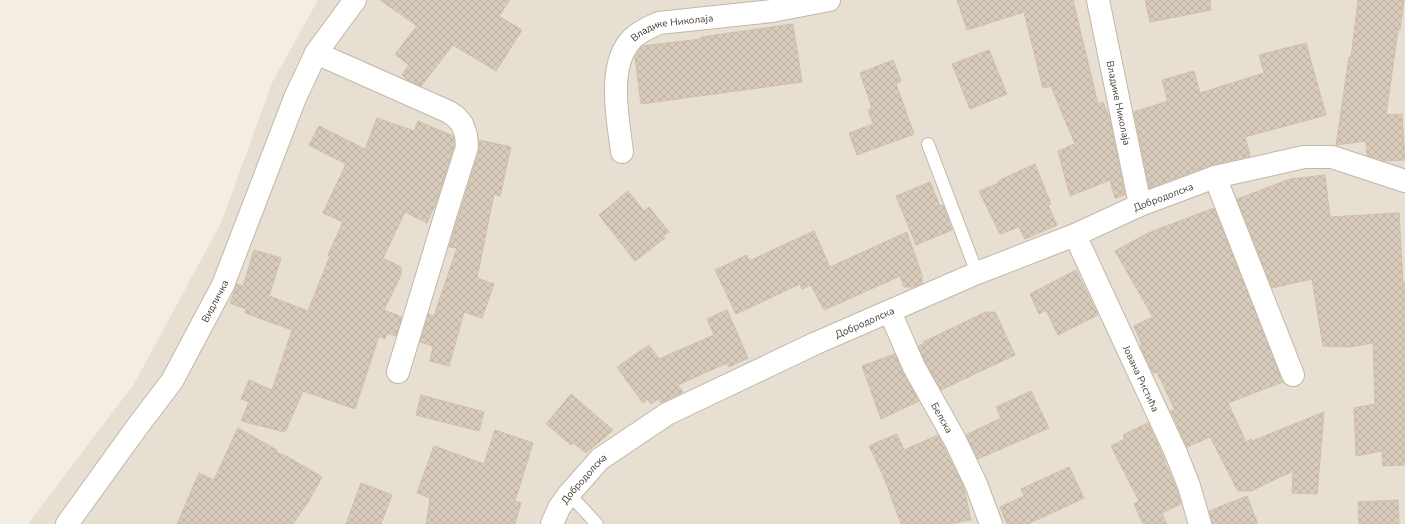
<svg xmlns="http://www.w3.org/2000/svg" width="1405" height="524" font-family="'Nunito Sans',sans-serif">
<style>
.residential{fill:#e7dfd1}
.building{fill:url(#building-cross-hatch);stroke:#d0c0aa}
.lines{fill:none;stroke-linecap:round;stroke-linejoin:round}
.lane-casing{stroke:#c2b7a8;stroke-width:14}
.street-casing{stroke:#c2b7a8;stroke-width:24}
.lane{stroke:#fff;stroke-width:12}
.street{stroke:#fff;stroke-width:22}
.labels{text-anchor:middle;stroke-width:3;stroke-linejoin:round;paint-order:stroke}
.street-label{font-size:10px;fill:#453d33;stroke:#fff}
</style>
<defs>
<pattern id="building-cross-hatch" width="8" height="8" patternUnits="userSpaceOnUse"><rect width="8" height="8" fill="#d8cbbb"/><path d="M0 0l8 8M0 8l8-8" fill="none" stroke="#bbafa1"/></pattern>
</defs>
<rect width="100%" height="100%" fill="#f3ede3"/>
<path class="residential" d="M318 0H1405V524H28L134 384 221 223 272 83Z"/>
<path class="building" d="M380 0H510L499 16 522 30 496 71 453 45 421 86 408 80 402 75 409 65 395 54 417 26Z
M957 0H1073L1098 104 1103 102 1110 119 1125 195 1115 198 1110 180 1070 196 1058 151 1075 144 1051 86 1043 88 1024 12 967 30Z
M1145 0H1210L1211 10 1150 22Z
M1358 0H1404L1400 30H1398L1386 115 1402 114 1405 160 1385 161 1367 155 1366 141 1336 145 1349 57H1351Z
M793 24 802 82 641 104 635 57 642 46 701 39V37Z
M1306 43 1326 115 1245 137 1250 156 1211 165 1149 188 1134 112 1168 101 1162 80 1194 71 1200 93 1264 73 1259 55Z
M989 50 1007 94 970 109 952 64Z
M893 60 901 81 896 84 914 134 857 155 849 133 873 124 868 110 872 108 860 73Z
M377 118 414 131 418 121 453 136 454 138V146L436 203 427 223 405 212 383 258 401 267V275L384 310 402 317 396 336 387 333 385 339 379 336 355 409 303 391 285 432 241 421 249 402 241 399 249 380 272 390 292 330 245 313 246 309 230 303 237 284 243 286 254 250 281 258 269 296 308 311 330 256 328 255 343 222 323 213 346 164 309 145 319 126 365 149Z
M479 140 511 147 500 196 494 194 477 278 494 284 482 318 464 312 449 366 430 361 433 346 420 342 428 314 434 316 457 248 449 247 479 151Z
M1035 164 1051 204 1048 205 1057 225 1025 239 1019 227 1000 234 979 191 999 183 998 181Z
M1325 175 1330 217 1399 213 1403 283H1405V465L1383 466 1382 451 1356 456 1354 408 1375 404 1373 343 1349 347 1323 346 1312 279 1272 288 1237 199 1290 179Z
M930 182 940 206 943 205 952 230 916 245 896 196Z
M628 191 644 211 649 207 669 232 663 236 665 238 635 261 599 215Z
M1214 208 1283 382 1228 403 1246 442 1251 439 1252 441 1324 412 1317 494 1292 493 1293 471 1251 491H1238L1210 437 1187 447 1171 411 1175 410 1157 372 1153 373 1140 346 1142 345 1134 326 1153 317 1115 251 1148 233Z
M814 231 830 267 907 232 922 275V284L912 287H904L900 276 824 310 811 285 802 289 800 284 736 314 715 270 747 255 749 261Z
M1076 270 1098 315 1058 335 1046 310 1039 314 1030 294Z
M727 310 748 358 729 367 727 363 678 385 683 392 661 403 658 399 651 404 648 399 643 403 617 367 649 345 659 359 714 335 707 319Z
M986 312H995L1015 355 941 390 925 361 918 346 924 344 923 342Z
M895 354 903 373 919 401 881 419 862 366Z
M1031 391 1049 428 978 459 966 435 1001 418 996 407Z
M571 394 613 430 586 453 573 443 571 445 546 424Z
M421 395 484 412 479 431 416 415Z
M1148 423 1164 458V460L1177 490 1181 504 1162 513 1167 524H1143L1134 504 1139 501 1111 446 1125 439 1123 435Z
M238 428 277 450 276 452 288 457 322 477 308 502 293 524H177L199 473 214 480Z
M495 430 533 443 515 501 521 503 515 524H426L430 498 417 493 434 446 484 464Z
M897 434 904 450 938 435 964 488 971 520 949 524H901L883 475 869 446Z
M1069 467 1084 498 1028 524H1007L1000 507 1024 496 1021 489Z
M361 483 392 495 381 524H346Z
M1247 496 1258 524H1212L1209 511Z
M1398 500 1399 524H1359L1358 502Z"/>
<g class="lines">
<g class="lane-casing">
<path id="lane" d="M928 144 977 273
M569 494 597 524"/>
</g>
<g class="street-casing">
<g id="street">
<path id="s1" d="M1098 0 1140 205"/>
<path d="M316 53 449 112 456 117 462 124 466 135 467 147 447 210 398 372"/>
<path id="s2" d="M622 152C618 119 606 64 633 38 640 31 650 27 659 23L772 11 829 0"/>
<path d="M1215 177 1293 375"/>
<path id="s3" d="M1075 235 1176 453 1189 486 1200 524"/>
<path id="s4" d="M890 312 914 367 955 440 976 484 991 524"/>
<path id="s5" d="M67 524 137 427 172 381 223 285 295 98 316 53 355 0"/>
<path id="s6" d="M552 524 559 508 569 494 600 459 667 414 814 344 977 273 1075 235 1140 205 1215 177 1304 157H1332L1405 181"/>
</g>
</g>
<use href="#lane" class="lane"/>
<use href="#street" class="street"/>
</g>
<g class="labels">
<g class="street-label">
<text dy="4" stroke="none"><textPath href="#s2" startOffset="160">Владике Николаја</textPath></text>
<text dy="4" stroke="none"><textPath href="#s1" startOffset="105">Владике Николаја</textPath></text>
<text dy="4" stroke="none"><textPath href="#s6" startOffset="704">Добродолска</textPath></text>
<text dy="4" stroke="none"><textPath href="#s5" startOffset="268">Видличка</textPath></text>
<text dy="4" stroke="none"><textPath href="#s6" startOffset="380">Добродолска</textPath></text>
<text dy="4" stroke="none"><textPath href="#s3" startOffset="158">Јована Ристића</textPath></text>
<text dy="4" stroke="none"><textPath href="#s4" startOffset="118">Белска</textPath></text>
<text dy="4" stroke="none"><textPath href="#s6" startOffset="56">Добродолска</textPath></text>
</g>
</g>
</svg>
